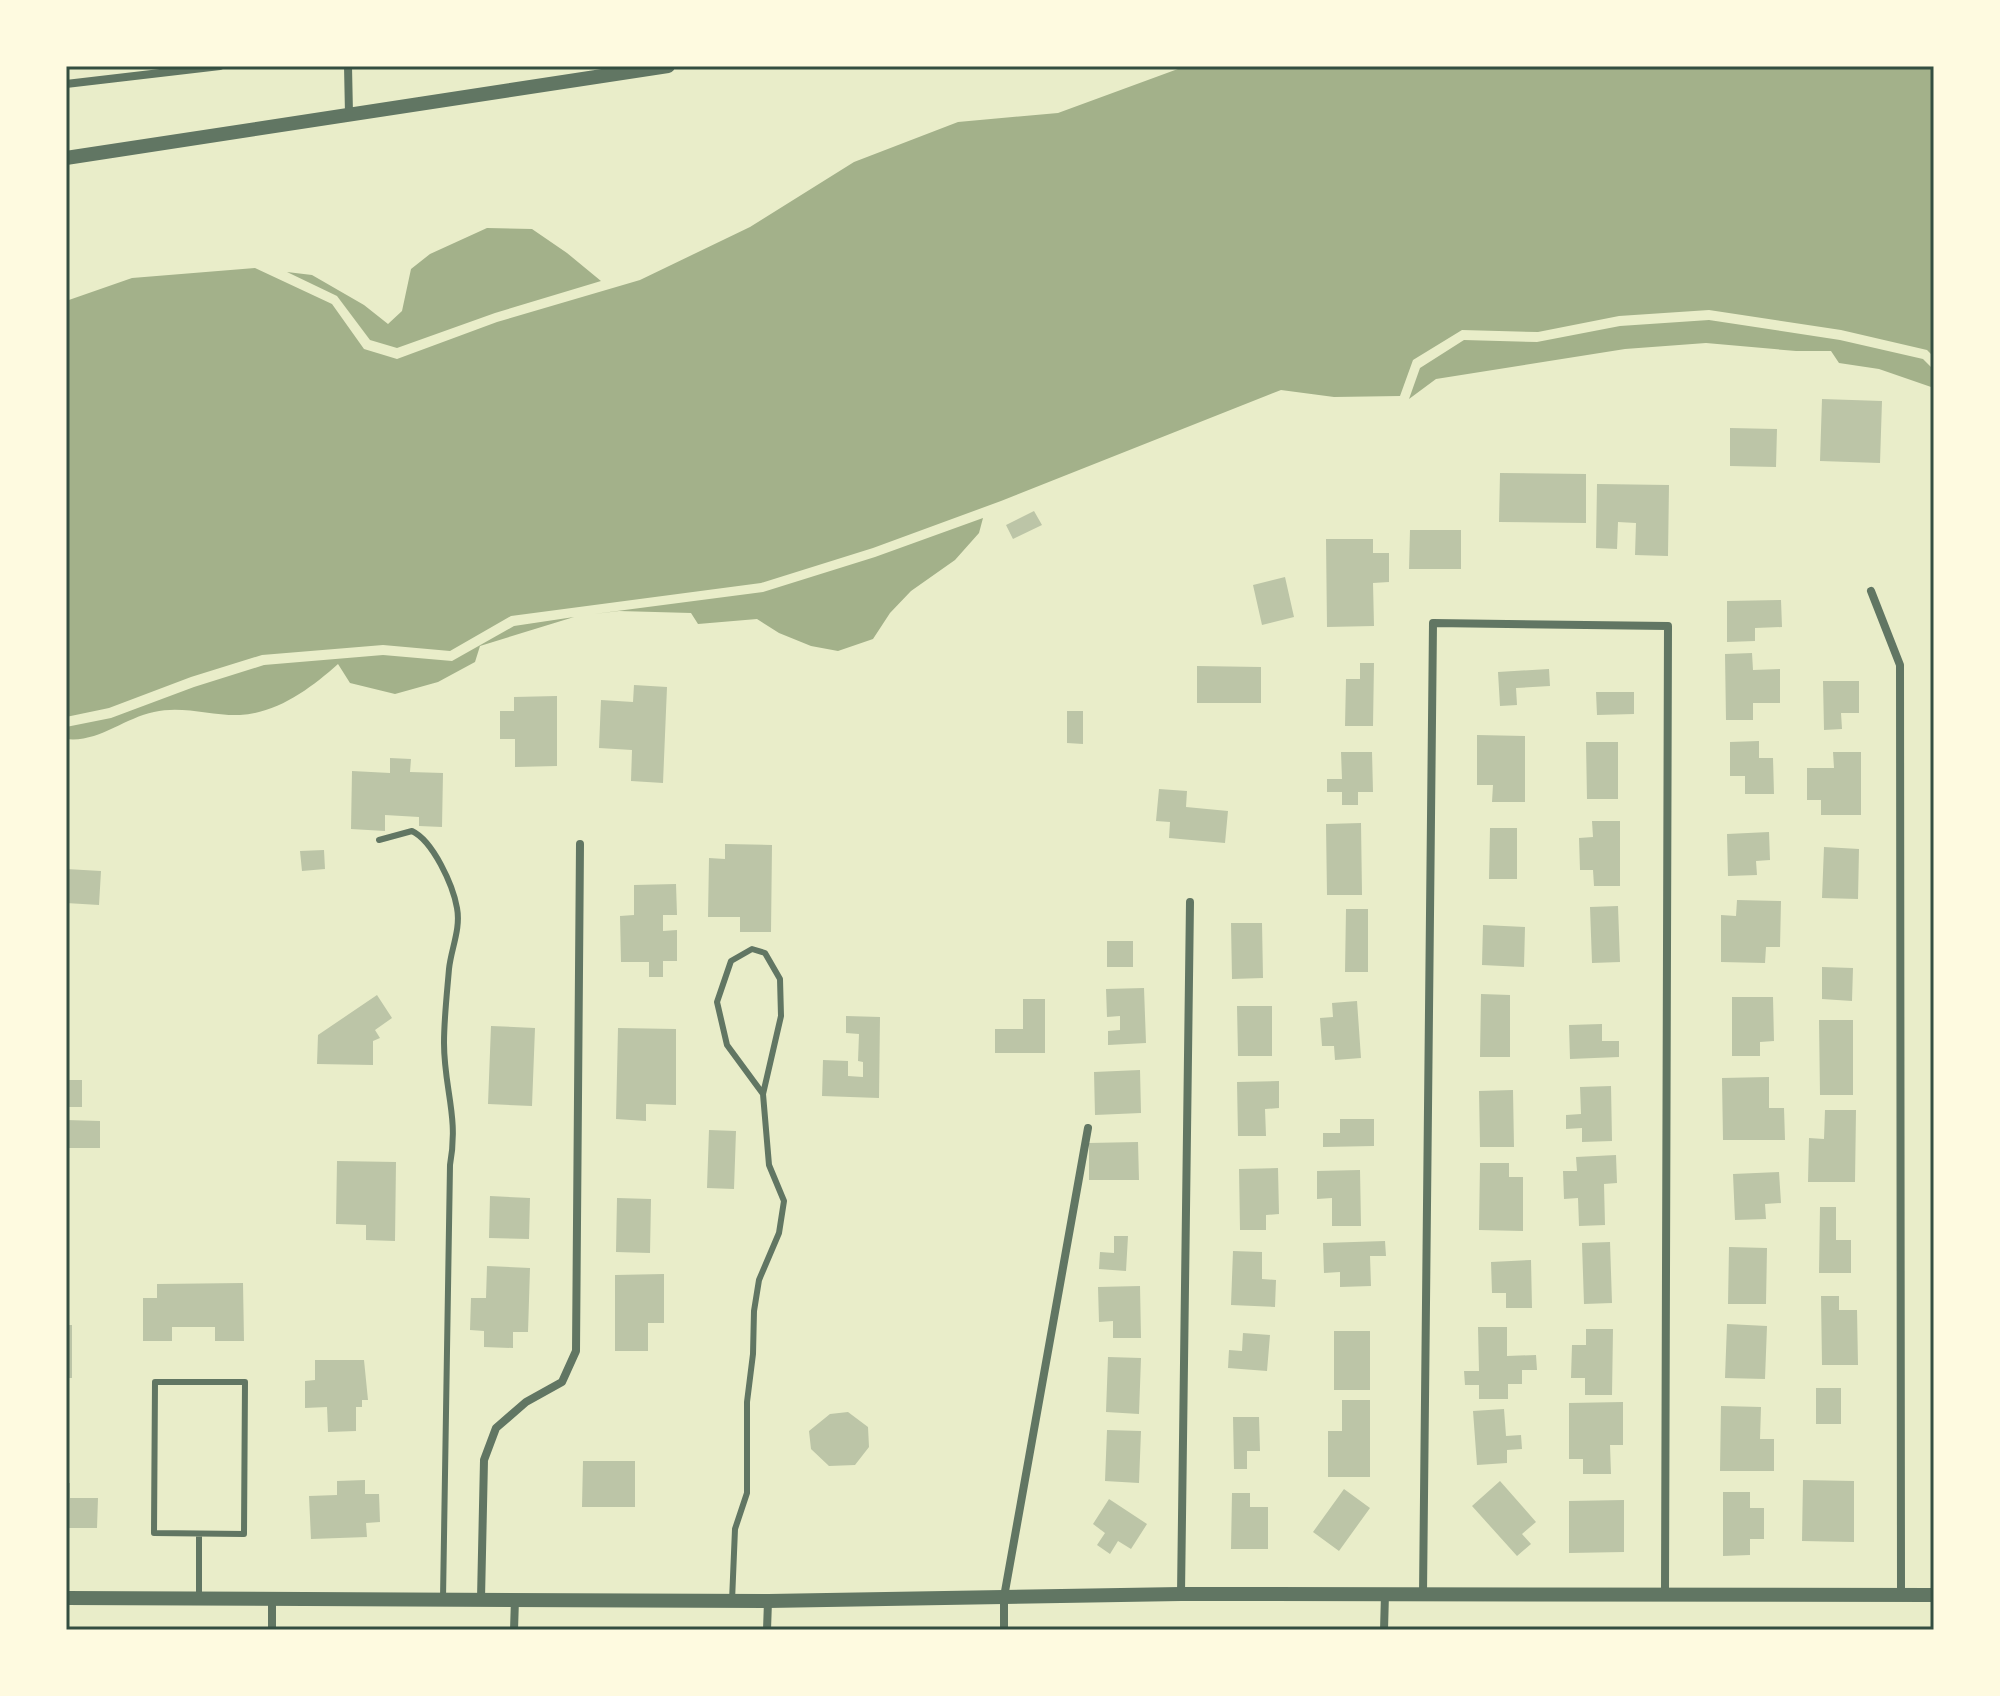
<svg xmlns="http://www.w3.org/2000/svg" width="2000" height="1696" font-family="'Varela Round',sans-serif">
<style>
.water{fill:#a3b18a}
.building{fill:#bcc5a7}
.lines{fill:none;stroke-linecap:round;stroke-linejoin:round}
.service{stroke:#617663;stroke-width:6}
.minor{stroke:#617663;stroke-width:8}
.tertiary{stroke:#617663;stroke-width:14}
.neatline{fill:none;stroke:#344e41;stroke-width:3}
</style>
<rect width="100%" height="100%" fill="#e9edc9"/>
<path class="water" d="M1186 66H1934V357L1927 350 1841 330 1709 310 1619 316 1538 332 1462 330 1413 360 1400 396 1334 397 1281 390 1001 501 873 548 761 583 511 616 450 651 383 645 262 655 191 677 109 708 66 717V301L132 278 255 268 332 304 364 349 397 359 497 322 640 280 750 227 854 162 958 122 1058 113Z
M487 228 532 229 567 253 601 281 495 313 397 348 370 340 337 296 287 272 312 275 364 305 388 324 402 311 411 269 430 254Z
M1709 320 1840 340 1923 359 1934 370V388L1879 369 1839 363 1831 351H1796L1706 343 1625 349 1436 379 1409 399 1420 368 1464 340 1537 342 1620 326Z
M983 518 979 533 955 560 911 591 890 613 873 639 838 651 811 646 779 633 757 619 698 624 691 613 619 611 594 614 763 592 875 557Z
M574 617 480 646 475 662 438 682 395 694 350 683 338 664C311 688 278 713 240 715 212 716 182 705 154 712 124 718 98 743 66 739V727L111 718 194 687 264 665 383 655 452 661 514 626Z"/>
<path class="building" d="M1822 399 1882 401 1880 463 1820 461Z
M1730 428 1777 429 1776 467 1730 466Z
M1500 473 1586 474V523L1499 522Z
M1597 484 1669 485 1668 556 1635 555 1636 523 1618 522 1617 549 1596 548Z
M1034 511 1042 525 1013 539 1006 525Z
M1410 530H1461V569H1409Z
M1326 539H1373V553H1389V582L1373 583 1374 626 1327 627Z
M1285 577 1294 617 1262 625 1253 585Z
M1781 600 1782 627 1755 628V641L1727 642V601Z
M1752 653 1753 670 1780 669V703H1753V720H1726L1725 654Z
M1360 663H1374L1373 726H1345L1346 679H1360Z
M1197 666 1261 667V703H1197Z
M1549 669 1550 686 1516 688 1517 705 1500 706 1498 672Z
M1823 681H1859V713H1841L1842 729 1824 730Z
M634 685 667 687 663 783 631 781 632 750 599 748 601 700 633 702Z
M1596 692H1634V714L1597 715Z
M557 696V766L515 767V739H500V711H514V697Z
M1067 711H1083V744L1067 743Z
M1477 735 1525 736V802H1492L1493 785H1477Z
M1759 741V758H1773L1774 794H1745V776H1730V742Z
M1586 742H1618V799H1587Z
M1341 752H1372L1373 792H1358V805H1342V792H1327V779H1342Z
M1833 752H1861V815H1821V800H1807V768H1834Z
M390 758 411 759 410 772 443 773 442 827 419 826V817L385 815V831L351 829 352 771 390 773Z
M1159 789 1187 791 1186 807 1228 811 1225 843 1169 838 1170 822 1156 821Z
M1592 821H1620V886H1594L1593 870H1580L1579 838 1593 837Z
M1361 823 1362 895H1327L1326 824Z
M1490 828H1517V879H1489Z
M1769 832 1770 860 1756 861 1757 875 1728 876 1727 834Z
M725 844 772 845 771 932H740V917H708L709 858 725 859Z
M1824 847 1859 849 1858 899 1822 898Z
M324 850 325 869 302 871 300 851Z
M66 869 101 871 99 905 66 903Z
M676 884 677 915H663V931L677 930V961H663V977H649V962H621L620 916 634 915V885Z
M1737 900 1781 901 1780 947H1766L1765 963 1721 962V915L1736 916Z
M1618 906 1620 962 1592 963 1590 907Z
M1346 909H1368V972H1345Z
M1231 923H1262L1263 978 1232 979Z
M1483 925 1525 927 1524 967 1482 965Z
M1107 941H1133V967H1107Z
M1822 967 1853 968 1852 1001 1822 999Z
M1144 988 1146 1043 1108 1045V1031L1120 1030V1016L1107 1017 1106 989Z
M1481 994 1510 995V1057H1480Z
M377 995 392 1018 375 1030 380 1038 373 1041V1065L317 1064 318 1035Z
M1732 997H1773L1774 1041 1760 1042V1056H1732Z
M1023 999H1045V1053H995V1029H1023Z
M1357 1001 1361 1058 1335 1060 1334 1046H1322L1320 1018 1333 1017 1332 1003Z
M1237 1006H1272V1056H1238Z
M846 1016 880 1017 879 1098 822 1096 823 1060 848 1061V1076L863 1077V1062L858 1061 859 1034 846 1033Z
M1819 1020H1853V1095H1820Z
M1602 1024V1041H1619V1057L1570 1059 1569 1025Z
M491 1026 535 1028 532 1106 488 1104Z
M618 1028 676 1029V1105L646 1104V1121L616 1119Z
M1140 1070 1141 1113 1095 1115 1094 1072Z
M1769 1077V1108H1784L1785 1140H1723L1722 1078Z
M66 1080H82V1107H66Z
M1279 1081V1108L1265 1109 1266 1136H1238L1237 1082Z
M1611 1086 1612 1141 1582 1142V1128L1566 1129V1115L1581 1114 1580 1087Z
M1513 1090 1514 1147H1480L1479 1091Z
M1825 1110H1856L1855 1182H1808L1809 1138 1824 1139Z
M1340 1119H1374V1146L1323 1147V1133H1340Z
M66 1120 100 1121V1148H66Z
M709 1130 736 1131 734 1189 707 1188Z
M1138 1142 1139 1180H1089V1143Z
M1616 1155 1617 1183 1604 1184 1605 1225 1579 1226 1578 1198 1564 1199 1563 1171H1577L1576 1157Z
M337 1161 396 1162 395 1241 366 1240V1225L336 1224Z
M1480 1163H1509V1177H1523V1231L1479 1230Z
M1278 1168 1279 1214 1266 1215V1230H1240L1239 1169Z
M1360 1170 1361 1226H1332V1198L1317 1199V1171Z
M1779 1172 1781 1203 1765 1204 1766 1219 1735 1220 1733 1174Z
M490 1196 530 1198 529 1239 489 1238Z
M617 1198 651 1199 650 1253 616 1252Z
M1820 1207H1836V1240H1851V1273H1819Z
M1114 1236H1128L1126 1271 1099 1269 1100 1252 1114 1253Z
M1385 1241 1386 1256H1370L1371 1286 1340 1287V1272L1324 1273 1323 1243Z
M1610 1242 1612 1303 1584 1304 1582 1243Z
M1729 1247 1767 1248 1766 1304H1728Z
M1233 1251 1262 1252V1279L1276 1280 1275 1307 1231 1305Z
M1531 1260 1532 1308H1506V1293H1492L1491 1262Z
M487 1266 530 1268 528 1332H513V1348L484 1347V1331L470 1330 471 1298H486Z
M664 1274V1323H648V1351H615V1275Z
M243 1283 244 1341H215V1327H172V1341H143V1298H157V1284Z
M1140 1286 1141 1338H1113V1321L1099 1322 1098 1287Z
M1821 1296H1839V1310H1857L1858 1365H1822Z
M1727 1324 1767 1326 1765 1379 1725 1378Z
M66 1325H72V1378H66Z
M1478 1327H1507V1356L1536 1355 1537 1370H1522V1384H1508V1399H1479V1385H1465L1464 1371H1479Z
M1586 1329H1613L1612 1395H1585V1378H1571L1572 1345H1586Z
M1334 1331H1370V1390H1334Z
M1243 1333 1270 1335 1267 1371 1228 1368 1229 1350 1242 1351Z
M1108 1357 1141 1358 1139 1414 1106 1412Z
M315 1360H364L368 1400H362V1407H356V1431L328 1432 327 1407 305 1408V1381L315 1380Z
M1816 1388H1841V1424H1816Z
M1342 1400H1370V1477H1328V1431H1342Z
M1623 1402V1445H1610L1611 1474H1583V1459H1569V1403Z
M1721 1406 1761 1407 1760 1439H1774V1471H1720Z
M1504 1409 1506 1436 1521 1435 1522 1449 1507 1450V1463L1477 1465 1473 1411Z
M848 1412 868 1427 869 1447 855 1465 829 1466 811 1449 809 1431 830 1414Z
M1233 1417H1259L1260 1451H1247V1469H1234Z
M1107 1430 1141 1431 1139 1483 1105 1481Z
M583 1461H635V1507H582Z
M365 1480V1494H379L380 1522 366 1523 367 1537 311 1539 309 1496 337 1495V1481Z
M1803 1480 1854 1481V1542L1802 1541Z
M1500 1481 1536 1522 1522 1534 1531 1544 1517 1556 1472 1506Z
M66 1483H70V1498H98L97 1528H66Z
M1344 1489 1370 1508 1339 1551 1313 1532Z
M1723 1492H1750V1508H1764V1539H1750V1555L1723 1556Z
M1232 1493H1250V1507H1268V1549H1231Z
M1109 1499 1147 1524 1131 1549 1118 1541 1110 1554 1097 1545 1105 1533 1093 1524Z
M1624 1500V1552L1569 1553V1501Z"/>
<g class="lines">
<path class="service" d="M379 840 412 831C433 841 453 885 457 908 461 929 451 949 449 969 447 993 444 1019 444 1043 444 1089 459 1116 450 1165L443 1599
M155 1382H245L244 1534 154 1533Z
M199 1598V1534
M732 1601 735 1529 747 1493V1402L753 1354 754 1311 759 1280 779 1233 784 1201 769 1165 763 1094 727 1045 717 1002 731 961 752 949 765 953 780 979 781 1016 763 1094"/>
<path class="minor" d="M348 66 349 114
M66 84 220 66
M1871 591 1900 665 1901 1595
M1181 1594 1190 902
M1423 1594 1433 623 1668 626 1665 1593
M481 1599 484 1460 496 1428 526 1402 562 1382 576 1351 580 844
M272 1630V1598
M514 1630 515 1599
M767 1630 768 1601
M1004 1630V1597L1088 1128
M1384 1630 1385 1594"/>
<path class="tertiary" d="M66 158 668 66
M66 1598 768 1601 1181 1594 1934 1595"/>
</g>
<rect width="2000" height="1696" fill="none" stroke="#fefae0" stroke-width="136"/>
<rect x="68" y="68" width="1864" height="1560" class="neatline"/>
</svg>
